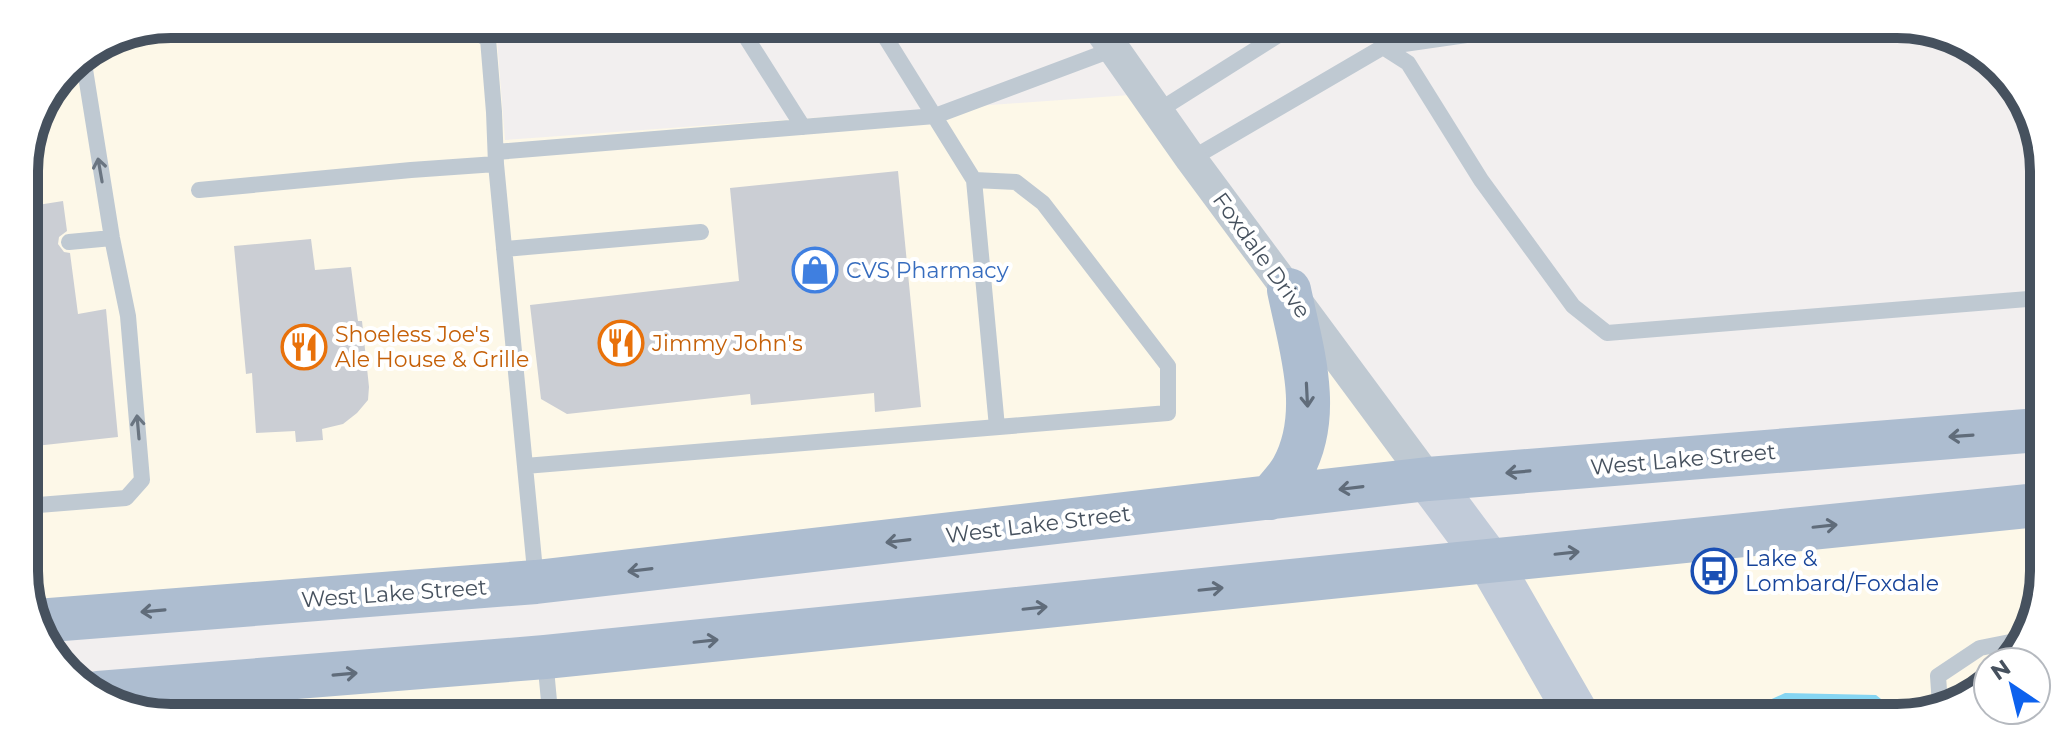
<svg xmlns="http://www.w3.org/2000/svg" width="2068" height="742" font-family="Montserrat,sans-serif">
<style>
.commercial{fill:#fdf8e8}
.water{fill:#85d5f2}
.building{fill:#cbced4}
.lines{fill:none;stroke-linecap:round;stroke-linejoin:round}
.lane{stroke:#bfc9d2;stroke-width:16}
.street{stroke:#bfc9d2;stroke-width:32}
.secondary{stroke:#c1cbd9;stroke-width:44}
.primary{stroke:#adbdd0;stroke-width:44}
.oneway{stroke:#6a7581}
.oneway2{stroke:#606c7a}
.labels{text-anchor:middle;stroke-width:8;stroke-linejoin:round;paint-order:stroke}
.street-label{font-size:22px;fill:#46515e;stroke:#fff}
.shop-label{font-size:22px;fill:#366cbe;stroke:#fff;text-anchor:start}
.food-label{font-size:22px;fill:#c56008;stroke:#fff;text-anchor:start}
.transit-label{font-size:22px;fill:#164399;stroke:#fff;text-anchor:start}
.rim{fill:none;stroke:#46515e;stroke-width:10}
</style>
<rect width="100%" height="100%" fill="#f2efef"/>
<path class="commercial" d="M171 24 494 25 496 28 505 140 1130 95 1406 476 31 609 27 599 24 161 39 107 74 61Z
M2038 516 2036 618 2005 662H1988L1987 687 1906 718 124 710Z"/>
<path class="water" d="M1785 693 1876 695 1886 703 1888 718 1732 717Z"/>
<path class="building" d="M898 171 921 407 875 412 874 393 751 405 750 394 567 414 541 399 530 305 739 281 730 188Z
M63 201 67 231 59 237 58 244 64 252 70 253 78 314 106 309 118 437 26 447 25 207Z
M311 239 315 270 351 267 358 321H362L369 387 368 400 357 413 343 424 322 429 323 440 296 442 295 431 256 433 252 373 246 374 234 246Z"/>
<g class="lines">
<path class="lane" d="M461 25 488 39 494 112 496 164 536 581
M739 26 803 127
M154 30 216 24
M1383 47 1501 30
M1158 111 1288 29
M496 152 935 116 1114 49
M1191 159 1383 47 1408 63 1481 180 1573 306 1607 333 2041 298
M974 180 997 427
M199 190 411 170 496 164
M69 242 112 238
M504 249 701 232
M525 466 1168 413V366L1043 203 1016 182 974 180 879 27
M26 506 126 498 142 480 128 316 112 238 83 57
M545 658 550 712
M1940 705 1938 676 1980 648 2020 640"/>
<path class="street" d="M1099 28 1191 159 1428 479"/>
<path class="secondary" d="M1428 479 1489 561 1578 716"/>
<path class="primary" d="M1270 498C1277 488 1287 479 1293 468 1323 413 1301 348 1289 290
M37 621 536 582 1428 479 2039 430
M98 693 545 657 2038 505"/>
</g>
<defs><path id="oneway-shaft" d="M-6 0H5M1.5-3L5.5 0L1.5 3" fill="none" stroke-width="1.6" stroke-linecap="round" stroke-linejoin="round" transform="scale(2)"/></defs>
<g class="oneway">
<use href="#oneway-shaft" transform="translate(100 170) rotate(-100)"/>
<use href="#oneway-shaft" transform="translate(138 427) rotate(-95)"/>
</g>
<g class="oneway2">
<use href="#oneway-shaft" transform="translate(1307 395) rotate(87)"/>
<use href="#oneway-shaft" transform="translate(1961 436) rotate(176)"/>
<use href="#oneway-shaft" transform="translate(1518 472) rotate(175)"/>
<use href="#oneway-shaft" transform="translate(1351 488) rotate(173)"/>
<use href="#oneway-shaft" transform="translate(1825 526) rotate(-6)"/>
<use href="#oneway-shaft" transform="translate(898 541) rotate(173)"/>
<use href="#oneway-shaft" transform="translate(1567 553) rotate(-6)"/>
<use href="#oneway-shaft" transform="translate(640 570) rotate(173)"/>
<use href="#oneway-shaft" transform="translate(1211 589) rotate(-6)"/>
<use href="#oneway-shaft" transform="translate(1035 608) rotate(-6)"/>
<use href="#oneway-shaft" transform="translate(153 611) rotate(175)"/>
<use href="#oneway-shaft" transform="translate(706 641) rotate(-6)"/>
<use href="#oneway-shaft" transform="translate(345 674) rotate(-5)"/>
</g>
<defs>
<g id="shop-ring" transform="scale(2.3)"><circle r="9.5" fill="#fff" stroke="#3f7fe0" stroke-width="1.5"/><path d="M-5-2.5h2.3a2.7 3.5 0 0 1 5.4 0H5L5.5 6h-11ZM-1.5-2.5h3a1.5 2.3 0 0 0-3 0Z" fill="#3f7fe0"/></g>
<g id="restaurant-ring" transform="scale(2.3)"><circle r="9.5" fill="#fff" stroke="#e8710a" stroke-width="1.5"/><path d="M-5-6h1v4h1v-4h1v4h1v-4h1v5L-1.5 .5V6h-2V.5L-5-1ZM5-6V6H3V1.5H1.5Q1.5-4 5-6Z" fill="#e8710a"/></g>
<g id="bus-ring" transform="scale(2.3)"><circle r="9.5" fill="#fff" stroke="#1a4fb4" stroke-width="1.5"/><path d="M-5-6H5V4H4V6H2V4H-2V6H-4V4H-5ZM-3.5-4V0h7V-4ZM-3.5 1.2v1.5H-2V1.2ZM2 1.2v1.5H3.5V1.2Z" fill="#1a4fb4"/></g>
</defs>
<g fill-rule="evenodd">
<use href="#shop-ring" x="815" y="270"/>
<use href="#restaurant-ring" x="621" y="343"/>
<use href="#restaurant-ring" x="304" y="347"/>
<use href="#bus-ring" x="1714" y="571"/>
</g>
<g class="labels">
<g class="street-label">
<text transform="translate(1262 255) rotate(54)" y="8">Foxdale Drive</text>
<text transform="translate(1683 459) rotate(-5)" y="8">West Lake Street</text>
<text transform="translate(1038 524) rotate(-7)" y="8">West Lake Street</text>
<text transform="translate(394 593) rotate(-4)" y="8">West Lake Street</text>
</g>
<g class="shop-label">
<text x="846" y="278">CVS Pharmacy</text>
</g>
<g class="food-label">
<text x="335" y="342">Shoeless Joe's<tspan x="335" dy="25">Ale House &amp; Grille</tspan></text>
<text x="652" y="351">Jimmy John's</text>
</g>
<g class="transit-label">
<text x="1745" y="566">Lake &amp;<tspan x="1745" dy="25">Lombard/Foxdale</tspan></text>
</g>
</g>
<path d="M0 0H2068V742H0ZM171 38H1897A133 133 0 0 1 2030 171V571A133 133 0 0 1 1897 704H171A133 133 0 0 1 38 571V171A133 133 0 0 1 171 38Z" fill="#fff" fill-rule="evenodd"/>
<path class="rim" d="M171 38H1897A133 133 0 0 1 2030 171V571A133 133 0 0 1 1897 704H171A133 133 0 0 1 38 571V171A133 133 0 0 1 171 38Z"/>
<g transform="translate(2012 686) rotate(325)"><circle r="38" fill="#ffffff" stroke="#b5b9bf" stroke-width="2"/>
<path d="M0-6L14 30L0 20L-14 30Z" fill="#0d62ee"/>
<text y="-12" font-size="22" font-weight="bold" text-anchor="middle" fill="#46515e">N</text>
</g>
</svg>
